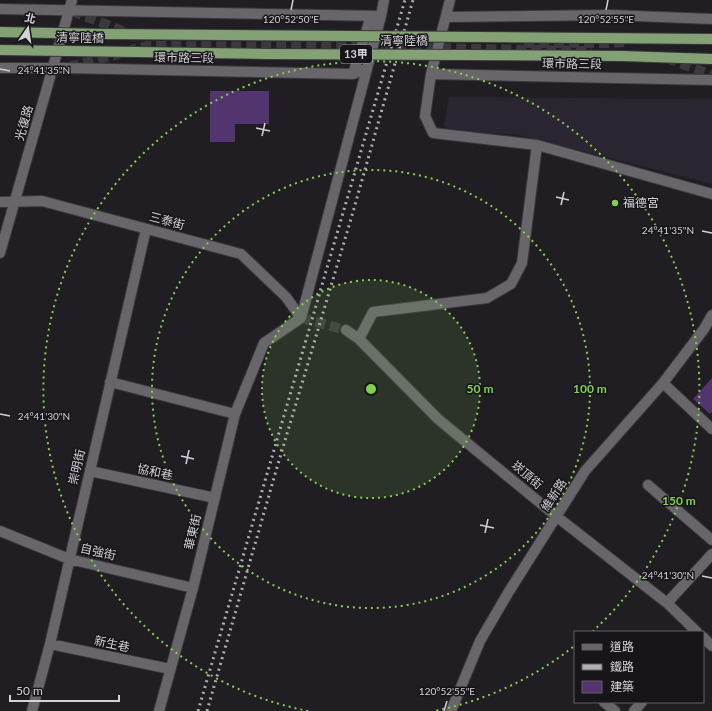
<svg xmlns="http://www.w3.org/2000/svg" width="712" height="711" font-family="Lato,'Noto Sans TC',sans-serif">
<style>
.built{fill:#2a2530}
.building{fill:#52346e}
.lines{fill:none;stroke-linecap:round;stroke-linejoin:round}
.minor-tunnel{stroke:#3b393e;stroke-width:10;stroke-dasharray:10 5;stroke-linecap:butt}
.minor-casing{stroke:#3a383c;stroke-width:12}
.minor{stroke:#68656b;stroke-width:10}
.rail{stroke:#b0afb2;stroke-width:3;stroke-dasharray:2 4;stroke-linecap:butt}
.major-bridge-casing{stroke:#3a383c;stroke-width:12;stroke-linecap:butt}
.major-bridge{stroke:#84a075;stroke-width:10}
.ticks{fill:none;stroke:#d3d2d5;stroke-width:1.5}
.ring{fill:none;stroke:#82d050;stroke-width:2;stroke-dasharray:2 4}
.poi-dot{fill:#82d050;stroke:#17151a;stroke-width:1.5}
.labels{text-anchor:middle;stroke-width:3;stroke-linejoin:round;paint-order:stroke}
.shield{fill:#17151a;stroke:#9b999d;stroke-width:1}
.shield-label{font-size:11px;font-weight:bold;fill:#d3d2d5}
.street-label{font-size:12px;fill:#d3d2d5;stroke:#17151a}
.poi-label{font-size:12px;fill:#d3d2d5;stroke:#17151a;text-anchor:start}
.ticks-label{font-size:10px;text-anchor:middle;fill:#d3d2d5;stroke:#17151a;stroke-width:3;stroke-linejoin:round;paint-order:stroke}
.centre{fill:#82d050;stroke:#17151a;stroke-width:2}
.ring-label{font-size:12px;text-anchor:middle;font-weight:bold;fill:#82d050;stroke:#17151a;stroke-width:3;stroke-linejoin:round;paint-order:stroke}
</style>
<rect width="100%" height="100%" fill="#201e23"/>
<path class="built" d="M449 97 712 99V184L515 134 453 133 444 126Z"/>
<path class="building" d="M210 91H269V124H235V142H210Z
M712 378V412L710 414 693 399Z"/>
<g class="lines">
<path class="minor-tunnel" d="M72 11 130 34
M524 43H610L624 42
M667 58 712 75
M69 67 147 46 371 47 592 51
M301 318 346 330"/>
<g class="minor-casing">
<path id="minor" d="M450 0 431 74 425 116 433 133 537 145 712 194
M0 9 381 16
M447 17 610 15 712 19
M0 68H64L353 74 366 69
M353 74 371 16
M431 74 712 80
M0 202 42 201 241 254 286 297 301 318
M0 253 72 0
M346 330 359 339 438 419 556 516 667 603 697 632
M359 339 373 312 487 298 511 284 522 263 537 145
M110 382 235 414
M663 383 712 429
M90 471 215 498
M648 485 712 540
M0 531 69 559 193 588
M667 603 712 554
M703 637 712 646
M50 644 170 669
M604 702 615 711
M32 711 50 644 146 229
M159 711 193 588 235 414 264 343 301 318 381 16 384 0
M451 711 480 641 508 593 585 471 663 383 704 329 712 315
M634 711 642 702"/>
</g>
<use href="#minor" class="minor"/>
<path class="rail" d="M198 711 405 0
M207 711 278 464 353 212 413 0"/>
<g class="major-bridge-casing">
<path id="major-bridge" d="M0 32 105 34 712 39
M0 50 267 54 622 56 712 59"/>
</g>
<use href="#major-bridge" class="major-bridge"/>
</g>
<path class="ticks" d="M291 10 293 0M606 10 608 0M0 69 10 71M256 128 270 131M262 136 265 123M556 197 569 200M561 205 564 192M702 231 712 233M0 414 10 416M181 456 194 459M186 464 189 450M480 525 494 528M485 533 488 519M702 576 712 578M444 711 447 701"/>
<circle cx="371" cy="389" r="109" fill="#82d050" fill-opacity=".12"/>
<g class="ring">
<circle cx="371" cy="389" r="109"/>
<circle cx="371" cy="389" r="219"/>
<path d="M573 647A328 328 0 0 1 434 711M308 711A328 328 0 1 1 593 631"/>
</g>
<circle class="poi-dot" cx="615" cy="203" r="4"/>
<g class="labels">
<rect class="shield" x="340" y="45" width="32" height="18" rx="3"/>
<g class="shield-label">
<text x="356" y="58">13甲</text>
</g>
<g class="street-label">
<text transform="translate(80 38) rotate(1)" y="4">清寧陸橋</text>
<text x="404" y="45">清寧陸橋</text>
<text transform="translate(184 58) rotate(1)" y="4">環市路三段</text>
<text transform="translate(572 64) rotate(1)" y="4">環市路三段</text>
<text transform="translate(24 123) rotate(-74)" y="4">光復路</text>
<text transform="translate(167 221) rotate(15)" y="4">三泰街</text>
<text transform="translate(77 467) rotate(-77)" y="4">崇明街</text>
<text transform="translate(155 472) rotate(12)" y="4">協和巷</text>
<text transform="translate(527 475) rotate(40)" y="4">崁頂街</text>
<text transform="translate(554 495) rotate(-57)" y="4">維新路</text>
<text transform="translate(193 532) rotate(-77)" y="4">華東街</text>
<text transform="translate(98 552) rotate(13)" y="4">自強街</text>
<text transform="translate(112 644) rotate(12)" y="4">新生巷</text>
</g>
<g class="poi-label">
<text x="623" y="207">福德宮</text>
</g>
</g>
<g class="ticks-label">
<text x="291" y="23">120°52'50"E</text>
<text x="606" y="23">120°52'55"E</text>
<text x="44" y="74">24°41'35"N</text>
<text x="668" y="234">24°41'35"N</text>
<text x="44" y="420">24°41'30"N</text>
<text x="668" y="579">24°41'30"N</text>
<text x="447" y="695">120°52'55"E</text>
</g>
<circle cx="371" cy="389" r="6" class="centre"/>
<g class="ring-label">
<text x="480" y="393">50 m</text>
<text x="590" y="393">100 m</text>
<text x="679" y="505">150 m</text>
</g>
<rect x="574" y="631" width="130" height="72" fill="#17151a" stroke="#626165"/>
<rect x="582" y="644" width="20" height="6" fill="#68656b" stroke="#626165"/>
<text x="610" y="651" font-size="12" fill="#d3d2d5">道路</text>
<rect x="582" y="664" width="20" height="6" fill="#b0afb2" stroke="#626165"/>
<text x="610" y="671" font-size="12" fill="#d3d2d5">鐵路</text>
<rect x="582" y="681" width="20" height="12" fill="#52346e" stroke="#626165"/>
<text x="610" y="691" font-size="12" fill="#d3d2d5">建築</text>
<g transform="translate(28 28) rotate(13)" stroke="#17151a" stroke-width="3" paint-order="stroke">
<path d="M0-3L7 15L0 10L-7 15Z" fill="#d3d2d5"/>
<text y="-6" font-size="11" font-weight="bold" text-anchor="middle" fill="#d3d2d5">北</text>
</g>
<path d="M10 695v6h109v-6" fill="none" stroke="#d3d2d5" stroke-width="2"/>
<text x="16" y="695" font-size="12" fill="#d3d2d5" stroke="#17151a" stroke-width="3" paint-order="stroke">50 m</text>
</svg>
